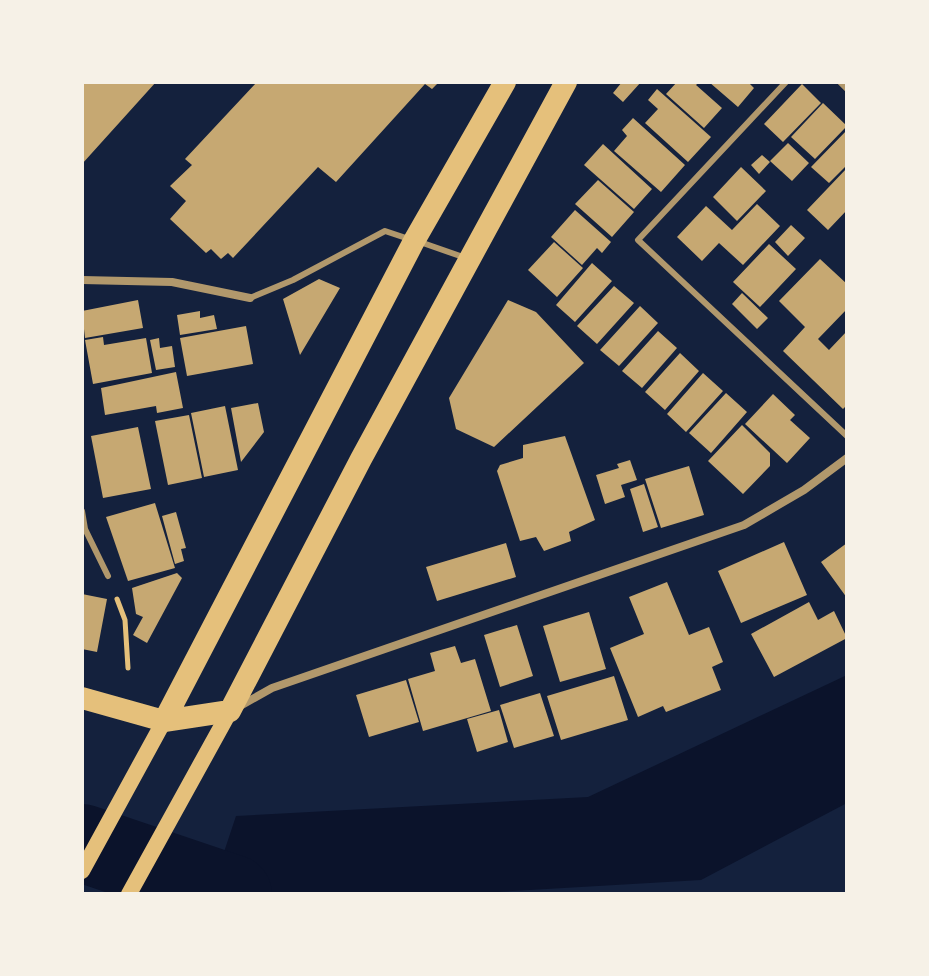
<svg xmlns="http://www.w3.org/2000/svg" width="929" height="976" font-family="'Libre Baskerville',serif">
	<rect width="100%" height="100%" fill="#14213d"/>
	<path fill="#0b132b" d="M847,675V803L701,880L463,894H210L236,816L588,797Z"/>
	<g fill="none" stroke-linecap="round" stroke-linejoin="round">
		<path stroke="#0b132b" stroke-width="78" d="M82,843L233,894"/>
	</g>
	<path fill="#c6a872" d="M82,82H156L82,164Z
		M257,82H439L432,89L425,84L336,182L318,167L233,258L228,253L221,259L211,249L206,253L170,219L186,201L170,186L192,165L185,159Z
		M622,82H641L623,102L613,93Z
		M677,82H699L696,85L722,108L704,128L666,94Z
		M709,82H748L754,88L738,107Z
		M802,84L821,103L783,142L764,124Z
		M657,89L711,137L688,162L645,123L658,109L648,100Z
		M823,103L847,126L815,159L791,137Z
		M633,118L685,165L661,192L614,151L627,136L622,130Z
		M847,130V165L829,183L811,167Z
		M788,143L809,163L792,181L770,161Z
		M603,144L652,189L634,209L584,165Z
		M762,155L770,162L759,174L751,165Z
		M741,167L766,191L737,221L713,197Z
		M847,168V210L828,230L807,210Z
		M598,180L634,212L612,237L575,204Z
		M757,204L780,226L743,265L719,243L702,261L677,237L706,206L732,230Z
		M575,210L611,242L602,253L597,248L582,265L551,237Z
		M791,225L805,238L788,256L775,242Z
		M554,242L583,268L557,297L528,270Z
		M769,244L796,269L760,307L733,282Z
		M820,259L847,284V309L818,339L829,350L847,331V405L843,409L783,351L805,327L779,301Z
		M592,263L612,281L575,322L556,305Z
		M319,279L340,288L300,355L283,299Z
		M614,286L634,303L597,344L577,326Z
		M742,293L768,318L757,329L732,304Z
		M138,300L143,328L85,338L82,311Z
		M508,300L536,312L584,363L494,447L456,429L449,398Z
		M640,306L658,323L619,366L600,350Z
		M200,311V318L214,315L217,329L180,335L177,315Z
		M246,326L253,364L187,376L180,338Z
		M658,331L677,348L642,388L622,371Z
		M103,337L104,345L146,338L152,373L93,384L85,340Z
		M159,338L160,348L172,346L175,367L156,370L150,340Z
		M680,353L699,371L665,410L645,392Z
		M176,372L183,408L157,413L156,406L105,415L101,388Z
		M703,373L723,391L686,432L667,414Z
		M726,393L747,412L711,453L689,433Z
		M773,394L795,415L790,420L810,438L787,463L745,424Z
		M258,403L264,432L241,462L231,408Z
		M225,406L238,470L204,477L191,413Z
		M189,415L202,478L168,485L155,421Z
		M742,425L770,453V466L743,494L708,461Z
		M138,427L151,489L103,498L91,436Z
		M565,436L595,520L569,532L571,541L544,551L536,537L520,541L497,471L500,465L523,458V445Z
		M630,460L637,480L621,485L625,497L605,504L596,475L619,468L617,464Z
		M689,466L704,515L661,528L645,479Z
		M644,484L658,527L643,532L630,489Z
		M155,503L175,568L128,581L106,517Z
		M176,512L186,548L181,549L184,561L175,564L162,516Z
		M784,542L807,595L741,623L718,571Z
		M506,543L516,577L437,601L426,567Z
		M847,543V598L821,562Z
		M177,573L182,578L147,643L133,635L143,617L136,614L132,588Z
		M667,582L689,635L709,627L723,662L712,667L721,690L666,712L663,706L638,717L610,648L644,634L629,597Z
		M82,594L107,599L97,652L82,649Z
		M809,602L818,620L834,611L847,638L774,677L751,634Z
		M589,612L606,669L560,682L543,626Z
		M517,625L533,676L500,687L484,635Z
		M455,646L461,663L475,659L491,711L423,731L408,679L435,671L430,653Z
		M614,676L628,720L561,740L547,696Z
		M406,680L419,722L369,737L356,695Z
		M540,693L554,736L514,748L500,705Z
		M499,710L508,742L477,752L467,719Z"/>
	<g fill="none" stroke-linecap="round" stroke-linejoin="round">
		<path stroke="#e5c07b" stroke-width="5" d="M117,599L125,620L128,668"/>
		<path stroke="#b1986c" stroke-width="6" d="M786,82L638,240L847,436
			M840,82L847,89
			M420,242L466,258
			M250,298L293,280L385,231L409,239
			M82,511L85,529L108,576"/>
		<path stroke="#b1986c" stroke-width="8" d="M82,280L172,282L250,298
			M240,706L272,688L744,525L804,490L847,458"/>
		<path stroke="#e5c07b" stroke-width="16" d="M82,871L164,721
			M129,894L230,711"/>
		<path stroke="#e5c07b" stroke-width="22" d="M82,698L164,721L230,711L361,459L566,82
			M164,721L414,241L505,82"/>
	</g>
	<rect width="929" height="976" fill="none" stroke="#f6f1e7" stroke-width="168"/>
</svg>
